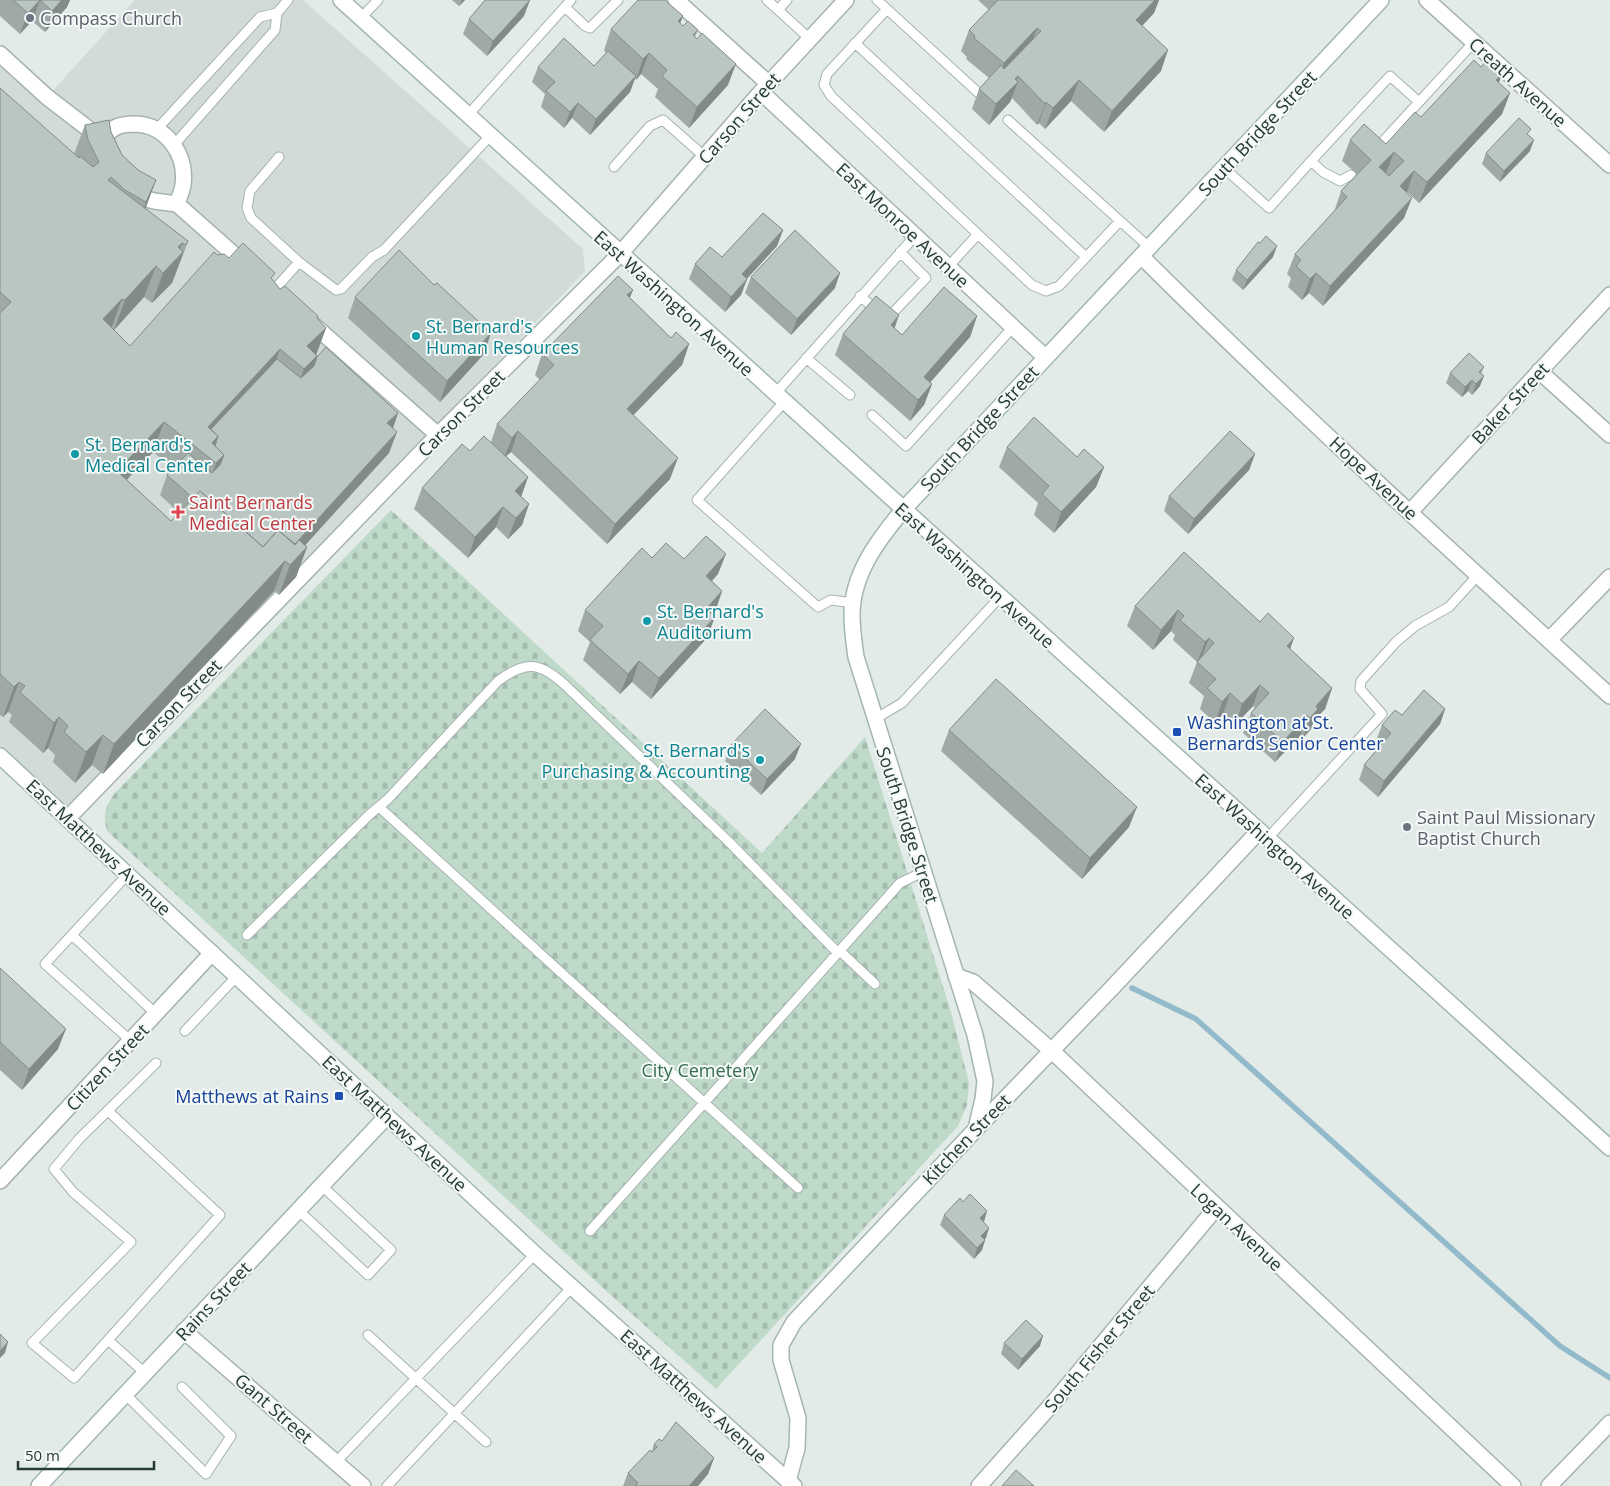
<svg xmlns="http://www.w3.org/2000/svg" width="1610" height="1486" font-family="'Open Sans',sans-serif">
	<defs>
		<pattern id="cemetery-stones" width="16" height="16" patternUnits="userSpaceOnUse" patternTransform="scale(1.25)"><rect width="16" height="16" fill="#bfdac9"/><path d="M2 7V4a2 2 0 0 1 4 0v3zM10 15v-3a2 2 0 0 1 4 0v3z" fill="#a4bcad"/></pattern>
	</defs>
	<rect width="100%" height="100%" fill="#e3ebe9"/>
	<path fill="#d2dbd8" d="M135,0H303L583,249L585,271L68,814L0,754V54L47,97Z"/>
	<path fill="url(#cemetery-stones)" d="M391,510L762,853L865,737L951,1012L969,1083L967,1105L958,1126L716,1389L614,1298L107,831C103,815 105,807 114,794Z"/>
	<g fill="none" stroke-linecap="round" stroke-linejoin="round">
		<path stroke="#92baca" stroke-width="5.5" d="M1132,988L1196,1019L1560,1346L1610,1378"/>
		<g stroke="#a6b3b0" stroke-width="11">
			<path id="lane" d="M767,0L810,39
				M877,0L983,97
				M565,7L585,26L590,28L618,0
				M887,9L827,74L824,85L831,96L1032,285L1046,291L1059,286L1120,221
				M778,10L787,0
				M277,13L288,0
				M361,18L378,0
				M855,43L1086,257
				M468,115L571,0
				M1008,120L1149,247
				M157,129L260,17L277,13L275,30L174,145
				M1376,149L1474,42
				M279,157L250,191L247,208L251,218L299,262L336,290L341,289L372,257L384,250L490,136
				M1311,161L1390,76L1419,102
				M614,167L650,126L663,120L705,157
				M1224,168L1269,208L1311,161L1323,172L1340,181L1351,175
				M948,267L978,234
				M274,290L299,262
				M860,296L887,319L926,278L900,252
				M806,358L850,395
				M775,394L915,236
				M784,402L697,500L818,607L831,600L853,603
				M872,415L906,446L1013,327
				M875,719L902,703L1000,597
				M379,807L798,1188
				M1267,839L1382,714L1360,689L1361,681L1396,642L1415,626L1449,607L1478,575
				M128,874L45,964L131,1041
				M72,935L156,1014
				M247,935L369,815L388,799L498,681C526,660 540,662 565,685L728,841L838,953
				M840,951L875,984
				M185,1031L237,976
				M108,1111L220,1215L108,1340
				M298,1210L368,1275L391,1250L322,1186
				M590,1231L900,883L923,872
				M368,1335L486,1442
				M145,1373L108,1340L74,1378L32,1343L131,1242L73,1192L54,1169L79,1139L156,1063
				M125,1394L206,1474L231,1436L182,1387
				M336,1462L535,1254
				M387,1486L572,1287"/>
		</g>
		<g stroke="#a6b3b0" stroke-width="18">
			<path id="street" d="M676,0L769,84
				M1427,0L1610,165
				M0,54L47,97L99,137
				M761,92L1045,357
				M103,139C112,127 119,124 135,124C167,125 187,155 183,185C182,191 179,198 177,204
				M130,191L139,197L154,201L177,204L248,267
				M1141,256C1293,407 1452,552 1610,696
				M308,320L438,435
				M1539,371L1610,435
				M1410,512L1610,295
				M1549,640L1610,577
				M68,818L438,435L620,254L761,92L846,0
				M956,976L973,982L1052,1051L1513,1486
				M976,1129L1111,989L1259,831
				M0,1181L212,953
				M184,1331L363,1486
				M979,1486L1053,1403L1216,1208
				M1549,1486L1610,1423"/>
		</g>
		<g stroke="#a3b6b1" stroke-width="18">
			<path id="secondary" d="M341,0L1610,1148
				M0,756L535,1254L794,1486
				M788,1481L797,1448L798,1418L781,1360V1345L794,1322L976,1129L983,1099L985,1081L975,1035L856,657C854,643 852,629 852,615C852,574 878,540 903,510L1381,0
				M39,1486L387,1116"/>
		</g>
		<use href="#lane" stroke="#fff" stroke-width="9"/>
		<use href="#street" stroke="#fff" stroke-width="15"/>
		<use href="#secondary" stroke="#fff" stroke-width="15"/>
	</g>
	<path fill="#9faaa7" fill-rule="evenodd" d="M0,0H70L67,7L45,32L32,21L20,34L0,16Z
		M452,0H465L459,6Z
		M978,0H1159L1154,13L1142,26L1161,71L1104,132L1071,101L1045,129L1039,123L1037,125L1012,98L1010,102L989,125L972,109L979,89L989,78L966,59L967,57L961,51L969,30L989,10Z
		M524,16L487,56L463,34L469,19Z
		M683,16L680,23L683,26L698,30L695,37L728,85L689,128L655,97L658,89L641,74L636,80L635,78L630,92L590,135L572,118L564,128L541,107L545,94L532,82L538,67L594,66L606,53L604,50L611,29Z
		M1499,83L1510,93L1502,114L1419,203L1407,192H1406L1404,218L1323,306L1309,293L1302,300L1288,287L1291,278L1287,274L1295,254L1334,212L1341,191L1357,174L1342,161L1350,140L1386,144Z
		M0,88L74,154L85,125L111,132L122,155L138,170L156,180L145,209L188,241L172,283L152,303L144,297L114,330L130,346L217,255L229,258L273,281L280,289L317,319L326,328L316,355L398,413L393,428L389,453L305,545L307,547L296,577L279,595L274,591L103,774L92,765L75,783L53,762L55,755L48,748L43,753L9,722L12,715L8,712L3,717L0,715ZM153,452L173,468L167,475L160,495L179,513L171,521L127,480Z
		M1529,135L1530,151L1500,182L1482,164L1486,153Z
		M783,230L777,246L747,279L741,295L725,312L689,279L695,264L722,257Z
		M1273,257L1243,290L1232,280L1236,270Z
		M751,277L835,288L791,335L745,293Z
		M355,297L484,354L440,402L348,318Z
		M630,298L671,338L689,344L682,365L633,415L670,479L607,544L511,452L506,456L528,477L521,497L529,504L522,525L508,539L496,527L468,558L414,509L422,488L470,451L491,442L497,424L540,380L535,375L542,354Z
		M977,316L970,337L930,383L932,384L924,405L910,421L835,355L843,334L894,328L902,335Z
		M1484,367L1481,374L1480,386L1472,395L1468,391L1462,397L1446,383L1450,373Z
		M1007,447L1077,457L1104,467L1096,487L1054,533L1034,515L1038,503L999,467Z
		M1255,454L1249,470L1188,534L1164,511L1169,496Z
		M1184,552L1332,688L1325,709L1314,720L1311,729L1303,738L1300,736L1275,762L1243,733L1251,713L1255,708L1253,706L1235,725L1223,714L1215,723L1200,709L1204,696L1189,683L1197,662L1173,640L1175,635L1171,631L1153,650L1127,626L1135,606Z
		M652,558L684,559L718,574L712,581L722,591L715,612L712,615L707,638L651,699L632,682L620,694L583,660L590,642L578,631L585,610Z
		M1445,709L1440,724L1378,797L1359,780L1364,765L1381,745L1376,741L1382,725L1402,715Z
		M949,730L1129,827L1082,879L941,751Z
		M731,745L795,759L761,795L725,761Z
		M0,968L58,1049L22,1090L0,1070Z
		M944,1215L983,1222L986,1238L985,1239V1240L982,1250L974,1259L940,1225Z
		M1004,1343L1040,1346L1018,1370L1001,1354Z
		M662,1441L714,1458L708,1474L698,1486H623L628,1473L652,1451L654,1444Z"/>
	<path fill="#828b88" d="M40,0L32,21L20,34L28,13Z
		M62,0H70L67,7L45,32L52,11Z
		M462,0H465L459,6Z
		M530,0L524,16L487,56L493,41Z
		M1155,0H1159L1154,13L1128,41L1136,20Z
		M683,16L675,36L678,21Z
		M1037,28L1030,48L996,84L1004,63Z
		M1168,50L1161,71L1104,132L1112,111Z
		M649,53L641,74L636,80L643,59Z
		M736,64L728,85L689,128L697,107Z
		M1502,74L1495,94L1496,80Z
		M636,76L630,92L590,135L596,119Z
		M1018,76L1015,85L1018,82L1010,102L989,125L996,104Z
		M1079,80L1071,101L1045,129L1053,108Z
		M1510,93L1502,114L1419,203L1427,182Z
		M1046,102L1039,123L1037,125L1045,104Z
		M578,103L572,118L564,128L570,112Z
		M1534,140L1530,151L1500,182L1504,171Z
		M1394,152L1386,173L1372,188L1379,167Z
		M1414,171L1407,192L1393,207L1400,186Z
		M156,180L145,210L135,232L146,202Z
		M1412,198L1404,218L1323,306L1330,286Z
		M783,230L777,246L736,290L742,274Z
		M188,241L172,283L152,303L163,273L178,247L182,243L176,260L183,253Z
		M1277,246L1273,257L1243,290L1247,280Z
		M156,266L144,297L114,330L125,300Z
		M840,273L835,288L791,335L797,319Z
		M1316,273L1309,293L1302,300L1310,279Z
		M747,279L741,295L725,312L731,297Z
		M633,290L625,310L627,295Z
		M122,299L111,329L103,319Z
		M899,315L892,336L891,325Z
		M977,316L970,337L916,398L924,377Z
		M326,328L315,358L300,365L308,345Z
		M491,333L484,354L440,402L447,381Z
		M689,344L682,365L619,430L627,409Z
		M280,349L269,380L211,442L208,427Z
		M317,356L306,387L293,399L304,369Z
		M1484,376L1480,386L1472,395L1476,384Z
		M1472,380L1468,391L1462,397L1465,387Z
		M932,384L924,405L910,421L918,400Z
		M398,413L391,434L387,423Z
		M164,422L153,452L106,501L117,471Z
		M518,431L511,452L504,458L512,438Z
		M397,432L389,453L288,564L285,561L274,591L103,774L114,744Z
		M218,436L211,456L212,443Z
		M1255,454L1249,470L1188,534L1194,519Z
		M224,455L212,485L205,494L216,463Z
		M678,458L670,479L607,544L615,524Z
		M1104,467L1096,487L1054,533L1061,512Z
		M528,477L521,497L507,512L515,491Z
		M529,504L522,525L508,539L516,518Z
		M503,507L496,527L468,558L475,537Z
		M307,547L296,577L279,595L290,565Z
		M726,554L718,574L698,596L706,576Z
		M722,591L715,612L699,630L706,609Z
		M1178,610L1171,631L1153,650L1161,630Z
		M715,617L707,638L651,699L659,678Z
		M1209,638L1201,659L1197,663L1205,642Z
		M1294,638L1287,658V646Z
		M639,661L632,682L620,694L628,674Z
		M19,682L8,712L3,717L14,687Z
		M1260,685L1253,706L1235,725L1242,704Z
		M1332,688L1325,709L1314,720L1311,729L1303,738L1310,718L1316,706Z
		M1230,693L1223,714L1215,723L1222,702Z
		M1445,709L1440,724L1378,797L1384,781Z
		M1307,715L1300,736L1275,762L1283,742Z
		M59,717L48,748L43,753L54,723Z
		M103,735L92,765L75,783L86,752Z
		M801,744L795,759L761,795L767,779Z
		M1137,807L1129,827L1082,879L1090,858Z
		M66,1029L58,1049L22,1090L29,1069Z
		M987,1211L984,1222L980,1218Z
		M989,1228L986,1238L977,1246L981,1236Z
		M985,1240L982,1250L974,1259L977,1248Z
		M1043,1336L1040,1346L1018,1370L1022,1359Z
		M8,1342L5,1353L0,1358V1351Z
		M714,1458L708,1474L698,1486H689Z"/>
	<path fill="#b9c6c2" stroke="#828b88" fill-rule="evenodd" d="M13,0H62L52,11L40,0L28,13Z
		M485,0H530L493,41L469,19Z
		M638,0H665L683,16L678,21L683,26L688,21L698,30L693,35L697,39L702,33L736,64L697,107L662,76L667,70L649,53L643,59L611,29Z
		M998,0H1155L1136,20L1168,50L1112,111L1079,80L1053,108L1046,102L1045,104L1018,76L1015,79L1018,82L996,104L979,89L1001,65L1004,69L1041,31L1037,28L1004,63L974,38L975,36L969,30Z
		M564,38L594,66L608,51L636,76L596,119L578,103L570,112L546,91L555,82L538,67Z
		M1474,60L1481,67L1487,60L1502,74L1496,80L1510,93L1427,182L1414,171L1400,186L1412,198L1330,286L1316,273L1310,279L1296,266L1301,260L1295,254L1347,197L1341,191L1371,160L1350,140L1364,124L1386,144L1415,112L1421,117ZM1394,152L1404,161L1389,176L1379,167Z
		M0,88L79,158L80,156L93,167L99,162L88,140L85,125L109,120L111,132L122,155L138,170L156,180L146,202L125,190L111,177L108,180L188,241L186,245L182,243L178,247L183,252L163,273L156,266L125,300L122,299L103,319L130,346L214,252L217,255L224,254L229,258L243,243L275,273L271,278L280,289L285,286L318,316L317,318L326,328L307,346L317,356L304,369L280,349L208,427L218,436L212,443L224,455L216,463L164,422L117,471L171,521L200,491L263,547L278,530L295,545L299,540L307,547L290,565L285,561L114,744L103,735L86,752L64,732L68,726L59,717L54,723L20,692L25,686L19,682L14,687L0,674V313L11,302L0,292Z
		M1519,118L1531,129L1527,134L1534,140L1504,171L1486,153Z
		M763,213L783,230L742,274L747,279L731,297L695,264L710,247L722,257Z
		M795,230L840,273L797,319L751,277Z
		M1266,236L1277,246L1247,280L1236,270L1258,242L1260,243Z
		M399,250L434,285L437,283L491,333L447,381L355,297Z
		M618,276L633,290L627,295L671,338L676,332L689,344L627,409L678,458L615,524L518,431L512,438L497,424L554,365L542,354Z
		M944,287L977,316L924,377L932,384L918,400L843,334L876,296L899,315L891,325L902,335Z
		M326,347L398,413L387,423L397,432L295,544L278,530L263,547L200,491L193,498L167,475L188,453L212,473L220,465L224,455L215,446L218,436L211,429L277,359L301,378L314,366L317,357Z
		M1469,353L1484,367L1479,372L1484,376L1476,384L1472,380L1465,387L1450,373Z
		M1034,417L1077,457L1084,449L1104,467L1061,512L1042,494L1049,486L1007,447Z
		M1230,431L1255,454L1194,519L1169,496Z
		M484,436L528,477L515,491L529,504L516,518L503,507L475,537L422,488L462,444L470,451Z
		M706,536L726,554L706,576L722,591L706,609L715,617L659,678L639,661L628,674L590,640L603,626L585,610L642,548L652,558L666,543L684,559Z
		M1184,552L1260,622L1268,613L1294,638L1287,646L1332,688L1316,706L1318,709L1310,718L1307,715L1283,742L1251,713L1269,693L1260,685L1242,704L1230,693L1222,702L1207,688L1216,679L1197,662L1214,643L1209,638L1205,642L1180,620L1184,616L1178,610L1161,630L1135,606Z
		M996,679L1137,807L1090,858L949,730Z
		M1424,690L1445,709L1384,781L1364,765L1391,733L1382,725L1395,710L1402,715Z
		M765,709L801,744L767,779L731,745Z
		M0,968L66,1029L29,1069L0,1042Z
		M970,1194L987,1211L980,1218L989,1228L981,1236L985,1240L977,1248L944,1215L960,1198L963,1202Z
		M1026,1320L1043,1336L1022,1359L1004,1343Z
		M0,1334L8,1342L0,1351Z
		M676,1422L714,1458L689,1486H635L638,1483L628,1473L650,1450L652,1452L657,1447L654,1444L659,1439L662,1441Z
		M1016,1470L1034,1486H1002Z"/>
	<g fill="#6b7280" stroke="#f4f8f6" stroke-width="2">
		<circle cx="30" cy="18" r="5"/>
		<circle cx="1407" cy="827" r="5"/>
	</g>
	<g fill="#0f9aa8" stroke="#f4f8f6" stroke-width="2">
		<circle cx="416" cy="336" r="5"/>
		<circle cx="75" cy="454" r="5"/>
		<circle cx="647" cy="621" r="5"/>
		<circle cx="760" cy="760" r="5"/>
	</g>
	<path fill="#e0444e" stroke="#f4f8f6" stroke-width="2" d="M175.5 504.5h5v5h5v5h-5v5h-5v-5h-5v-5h5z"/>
	<g fill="#1a4fb4" stroke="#f4f8f6" stroke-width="2">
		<rect x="1172" y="727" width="10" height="10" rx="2.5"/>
		<rect x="334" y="1091" width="10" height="10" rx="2.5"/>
	</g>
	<g text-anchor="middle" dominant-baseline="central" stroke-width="4" stroke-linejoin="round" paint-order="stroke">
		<g font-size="18" fill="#5b616d" stroke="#f4f8f6" text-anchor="start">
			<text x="40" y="18">Compass Church</text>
			<text x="1417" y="817">Saint Paul Missionary<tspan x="1417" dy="21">Baptist Church</tspan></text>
		</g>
		<g font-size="18" fill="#253b37" stroke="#f4f8f6">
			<text transform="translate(1518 82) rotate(42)">Creath Avenue</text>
			<text transform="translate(739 118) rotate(-49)">Carson Street</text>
			<text transform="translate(1257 133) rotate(-47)">South Bridge Street</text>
			<text transform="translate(903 225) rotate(43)">East Monroe Avenue</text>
			<text transform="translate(674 303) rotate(42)">East Washington Avenue</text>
			<text transform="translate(1510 403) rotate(-47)">Baker Street</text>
			<text transform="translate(461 413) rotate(-45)">Carson Street</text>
			<text transform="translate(979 428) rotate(-47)">South Bridge Street</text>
			<text transform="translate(1374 478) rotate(43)">Hope Avenue</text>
			<text transform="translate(975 575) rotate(42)">East Washington Avenue</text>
			<text transform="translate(178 703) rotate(-46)">Carson Street</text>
			<text transform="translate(908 825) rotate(72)">South Bridge Street</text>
			<text transform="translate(1275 846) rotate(42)">East Washington Avenue</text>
			<text transform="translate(99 847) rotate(43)">East Matthews Avenue</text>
			<text transform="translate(107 1067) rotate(-47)">Citizen Street</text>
			<text transform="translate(395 1123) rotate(43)">East Matthews Avenue</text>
			<text transform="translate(966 1139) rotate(-46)">Kitchen Street</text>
			<text transform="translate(1237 1227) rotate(43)">Logan Avenue</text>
			<text transform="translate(213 1301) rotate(-47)">Rains Street</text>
			<text transform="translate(1099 1348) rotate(-50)">South Fisher Street</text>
			<text transform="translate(694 1396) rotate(42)">East Matthews Avenue</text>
			<text transform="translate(274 1408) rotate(41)">Gant Street</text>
		</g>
		<g font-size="18" fill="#0d838f" stroke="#f4f8f6" text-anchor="start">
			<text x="426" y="326">St. Bernard's<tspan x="426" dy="21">Human Resources</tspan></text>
			<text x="85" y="444">St. Bernard's<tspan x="85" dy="21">Medical Center</tspan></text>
			<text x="657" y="611">St. Bernard's<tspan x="657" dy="21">Auditorium</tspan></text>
			<text x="750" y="750" text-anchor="end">St. Bernard's<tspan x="750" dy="21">Purchasing &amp; Accounting</tspan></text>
		</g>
		<g font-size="18" fill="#be3a42" stroke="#f4f8f6" text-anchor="start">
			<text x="189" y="502">Saint Bernards<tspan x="189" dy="21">Medical Center</tspan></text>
		</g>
		<g font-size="18" fill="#164399" stroke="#f4f8f6" text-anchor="start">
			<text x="1187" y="722">Washington at St.<tspan x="1187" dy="21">Bernards Senior Center</tspan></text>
			<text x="329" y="1096" text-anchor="end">Matthews at Rains</text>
		</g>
		<g font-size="18" fill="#346d51" stroke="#f4f8f6">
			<text x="700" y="1070">City Cemetery</text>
		</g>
	</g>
	<path d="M18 1461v8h136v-8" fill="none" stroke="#253b37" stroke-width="2.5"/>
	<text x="25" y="1461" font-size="15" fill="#253b37" stroke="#f4f8f6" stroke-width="4" paint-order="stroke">50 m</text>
</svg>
